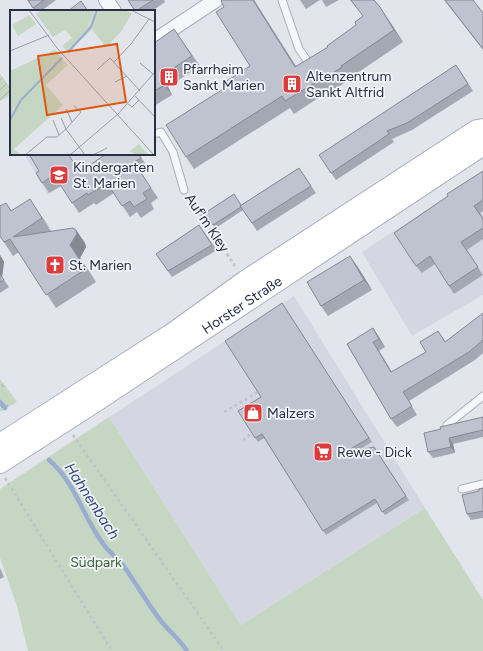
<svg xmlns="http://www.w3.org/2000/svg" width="483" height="651" font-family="Figtree,sans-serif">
	<defs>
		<pattern id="grass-tufts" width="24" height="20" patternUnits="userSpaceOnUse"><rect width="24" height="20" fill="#c5d7c3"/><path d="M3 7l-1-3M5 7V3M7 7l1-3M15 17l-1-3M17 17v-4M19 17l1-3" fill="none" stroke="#a9b9a9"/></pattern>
		<pattern id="garden-furrows" width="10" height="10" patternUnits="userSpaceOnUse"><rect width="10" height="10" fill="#c5d7c3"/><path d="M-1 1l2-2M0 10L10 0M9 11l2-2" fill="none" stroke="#a9b9a9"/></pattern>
	</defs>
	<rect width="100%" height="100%" fill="#e2e5ec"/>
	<path fill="#d4d7e1" d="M24,154H112L48,195Z
		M470,181L483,203V295L412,336L362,252Z
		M294,296L425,508L241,625L109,417Z"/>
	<path fill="url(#grass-tufts)" d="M0,379L17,402L0,412Z"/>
	<path fill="#c5d7c3" d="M109,417L241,625L425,508L483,600V651H28L17,606L0,558V489Z"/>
	<path fill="url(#garden-furrows)" d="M0,74L11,89V95L0,101Z"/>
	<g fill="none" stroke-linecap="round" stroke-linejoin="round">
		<path stroke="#9aaccf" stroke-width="4.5" d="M0,402L5,408
			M49,460C76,483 83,518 104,545C109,552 117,558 123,565C136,583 147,603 161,621C169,631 180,640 187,651"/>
		<g stroke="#aaaeba" stroke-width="9">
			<path id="service" d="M282,0L299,49L309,63
				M154,134L161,132L173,152L184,190
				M447,425L483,396
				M462,489L483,484"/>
		</g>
		<g stroke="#aaaeba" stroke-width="16">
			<path id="minor" d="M106,0L114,11
				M154,41L216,0"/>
		</g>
		<g stroke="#aaaeba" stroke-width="22">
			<g id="secondary">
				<path d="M0,444L173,333L245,281L477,130L483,129"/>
				<path id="s1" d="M0,463L98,400L483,145"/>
			</g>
		</g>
		<path stroke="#c0c3cb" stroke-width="2.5" stroke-dasharray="3 3" stroke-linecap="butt" d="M190,199L235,266
			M224,412L258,392
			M73,435L224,651
			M243,440L252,433
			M5,478L112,651"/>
		<use href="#service" stroke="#f6f7fa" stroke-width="7"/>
		<use href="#minor" stroke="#f6f7fa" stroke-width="14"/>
		<use href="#secondary" stroke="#fff" stroke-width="20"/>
	</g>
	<path fill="#a4a8b3" d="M27,0H56L41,11H35Z
		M128,0H164L165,2L152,11H135Z
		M222,0H254L296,66L328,47L356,25L363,16L350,0H374L388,19L403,42L350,78V79L337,88L329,91L294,114L290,108L194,169L186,157L228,86L250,66L224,7Z
		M300,0H320L306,9Z
		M322,0H339L326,7Z
		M444,0H473L483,13V50Z
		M174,29L200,66L168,87L172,95L154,106V43Z
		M461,72L473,91L412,130L392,139L394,142L336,180L331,173Z
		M139,154L148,168L141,173L158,198L151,203L154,209L141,218L137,212L130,217L114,193L96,205L94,203L79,213L61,186L49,193L36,173L80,171Z
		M299,168L316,193L257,231L243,210L216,228L213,225L241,205Z
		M483,171V211L480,213L483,218V239L467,250L483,275L454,294L435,264L422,273L416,266L448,196Z
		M6,203L11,210L39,213L51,231L76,230L85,243L86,247L80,258L96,282L56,308L19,252L13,256L0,236Z
		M199,225L217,250L172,277L156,254Z
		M0,255L4,262L2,277L9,287L0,293Z
		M357,266L372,290L328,316L321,306Z
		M282,303L372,442L357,451L374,447L409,500L385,515L377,503L326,535L264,438L258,442L238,411L261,397Z
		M483,313V353L475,360L409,401L417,415L397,427L391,419L347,344L373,328L385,347L379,351L392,372L426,352L438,331L446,342Z
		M483,417V437L453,444L455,453L433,458L428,452L441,429Z
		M483,488V518L471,520L467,514L479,491Z
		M0,568L4,577L0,579Z"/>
	<path fill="#868892" d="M253,0H254L303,79L295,67Z
		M380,7L388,19L403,42L394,30Z
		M161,76L168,87L172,95L165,85Z
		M30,199L39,213L52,231L42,218Z
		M76,230L85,243L86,247L80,258L96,282L70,245Z
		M0,255L4,262L2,277L9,287L0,274Z
		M350,256L357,266L372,290L364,280Z
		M373,328L379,337L385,347L379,339Z
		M373,342L379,351L397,381L391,372Z
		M449,438L453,444L455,453L451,447Z"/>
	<path fill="#bfc3d0" stroke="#868892" d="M28,0H44L33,8Z
		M128,0H153L136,11H135Z
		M222,0H253L295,67L328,47L327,46L356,25L355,22L363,16L351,0H374L380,7L394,30L341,66L342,67L328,76L321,79L285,101L282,96L186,157L166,125L228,86L225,82L250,66L216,12L224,7L221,1Z
		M445,0H473L483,13V49Z
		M81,1L88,11H68Z
		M174,29L192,56L161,76L165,85L154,91V43Z
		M456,65L468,84L407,123L387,131L389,134L331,173L319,155Z
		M29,154H68L80,172L106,154H138L141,158L134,162L151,188L143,193L147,199L134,207L130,201L122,206L107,183L88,195L87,193L72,203L54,175L42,183L36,173L39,171Z
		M299,168L311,186L252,223L240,206Z
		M483,171V200L474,206L483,219V228L461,242L478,267L449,286L430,256L416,266L394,233L448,196L447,194Z
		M234,194L241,205L240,206L241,207L213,225L205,213Z
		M30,199L42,218L13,237L73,228L76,230L77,234L70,245L86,269L46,295L10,239L4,242L0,236V206L6,203L11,211Z
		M199,225L212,245L168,271L156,254Z
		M350,256L364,280L321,306L307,282Z
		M0,274L4,280L0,282Z
		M282,303L369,438L342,454L374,447L406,496L382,512L375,499L323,531L262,434L255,438L238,411L261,397L225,341Z
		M483,313V340L469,352L403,392L412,406L391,419L347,344L373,328L379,339L373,342L391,372L426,352L420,342L438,331L445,342Z
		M483,417V430L449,438L451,447L428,452L424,433L441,429L440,427Z
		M483,488V511L467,514L462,495L479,491V489Z"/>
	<defs>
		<g id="building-square" transform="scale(1)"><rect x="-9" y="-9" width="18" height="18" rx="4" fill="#dd3c3d" stroke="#f3f4f9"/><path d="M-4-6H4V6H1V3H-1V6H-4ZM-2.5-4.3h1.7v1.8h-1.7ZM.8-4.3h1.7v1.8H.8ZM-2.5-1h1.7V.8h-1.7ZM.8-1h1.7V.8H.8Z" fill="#fff"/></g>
		<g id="school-square" transform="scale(1)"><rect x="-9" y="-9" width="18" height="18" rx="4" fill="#dd3c3d" stroke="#f3f4f9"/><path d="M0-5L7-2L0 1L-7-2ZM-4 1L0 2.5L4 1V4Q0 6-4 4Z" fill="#fff"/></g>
		<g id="church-square" transform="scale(1)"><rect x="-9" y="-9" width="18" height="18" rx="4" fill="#dd3c3d" stroke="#f3f4f9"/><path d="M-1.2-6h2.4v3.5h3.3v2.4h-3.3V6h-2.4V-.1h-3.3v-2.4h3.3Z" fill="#fff"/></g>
		<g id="shop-square" transform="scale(1)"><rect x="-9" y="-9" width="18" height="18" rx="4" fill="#dd3c3d" stroke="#f3f4f9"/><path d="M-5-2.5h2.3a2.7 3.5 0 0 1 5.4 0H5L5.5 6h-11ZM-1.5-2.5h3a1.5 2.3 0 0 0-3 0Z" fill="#fff"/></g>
		<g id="supermarket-square" transform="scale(1)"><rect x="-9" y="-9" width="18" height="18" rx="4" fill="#dd3c3d" stroke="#f3f4f9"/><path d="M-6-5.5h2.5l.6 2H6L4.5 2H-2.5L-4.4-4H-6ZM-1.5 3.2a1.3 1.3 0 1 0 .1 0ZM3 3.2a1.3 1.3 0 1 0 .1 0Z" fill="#fff"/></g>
	</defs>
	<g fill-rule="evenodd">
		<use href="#building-square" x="169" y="77"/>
		<use href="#building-square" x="292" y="84"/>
		<use href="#school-square" x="59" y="175"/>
		<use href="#church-square" x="55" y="265"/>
		<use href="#shop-square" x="253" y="413"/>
		<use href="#supermarket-square" x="323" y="452"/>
	</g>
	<g text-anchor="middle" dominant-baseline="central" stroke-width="3.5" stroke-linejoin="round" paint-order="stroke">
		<g font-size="14" fill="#282f46" stroke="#f3f4f9" text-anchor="start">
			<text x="183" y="69">Pfarrheim<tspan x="183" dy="16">Sankt Marien</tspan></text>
			<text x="306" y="76">Altenzentrum<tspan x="306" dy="16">Sankt Altfrid</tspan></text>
			<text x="73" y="167">Kindergarten<tspan x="73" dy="16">St. Marien</tspan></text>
			<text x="69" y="265">St. Marien</text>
			<text x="267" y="413">Malzers</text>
			<text x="337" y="452">Rewe - Dick</text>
		</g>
		<g font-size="14" fill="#282f46" stroke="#f3f4f9">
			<text transform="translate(207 223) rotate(56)">Auf'm Kley</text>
			<text stroke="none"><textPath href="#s1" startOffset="289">Horster Straße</textPath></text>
		</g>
		<g font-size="14" fill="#366434" stroke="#f3f4f9">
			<text x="96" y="562">Südpark</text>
		</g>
		<g font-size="15" font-style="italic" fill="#2e467f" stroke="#f3f4f9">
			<text transform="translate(92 501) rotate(57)">Hahnenbach</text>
		</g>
	</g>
	<g transform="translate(10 10)">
		<rect width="145" height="145" fill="#e2e5ec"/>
		<path d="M85,0H90L82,19L58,43L56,40L79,15ZM19,5L26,14L8,26L2,15Z" fill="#c5d7c3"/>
		<path d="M32,0H85L76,19L56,40L52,36L62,28L55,20L43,27L26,4ZM45,40L58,55L36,75L53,95L4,139L11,145H0V61ZM129,134L138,145H139H126L120,141Z" fill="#c5d7c3"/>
		<path d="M90,0H114L122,3L111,22L96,37L82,19Z" fill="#c5d7c3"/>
		<path fill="none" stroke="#9aaccf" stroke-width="2" d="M58,42L81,17L87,0M0,110L11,90L52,48"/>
		<path fill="none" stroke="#989caa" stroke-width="1" d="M19,0L47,38L144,145M121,0L145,12M0,41L39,25M104,52L121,34L139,9M130,53L143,64M87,60L100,48L130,81M105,72L117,66M125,86L145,107M118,94L122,97L129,90M56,99L62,112M51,108L56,119L71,102L64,96M43,110L49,125M15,145L37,127H47L56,119L75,145M60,145L108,104L145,62M83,145L97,138"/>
		<path fill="#de570f" fill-opacity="0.15" stroke="#de570f" stroke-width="2" d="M107,34L116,92L37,105L28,46Z"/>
		<rect width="145" height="145" fill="none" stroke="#282f46" stroke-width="2"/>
	</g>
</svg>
